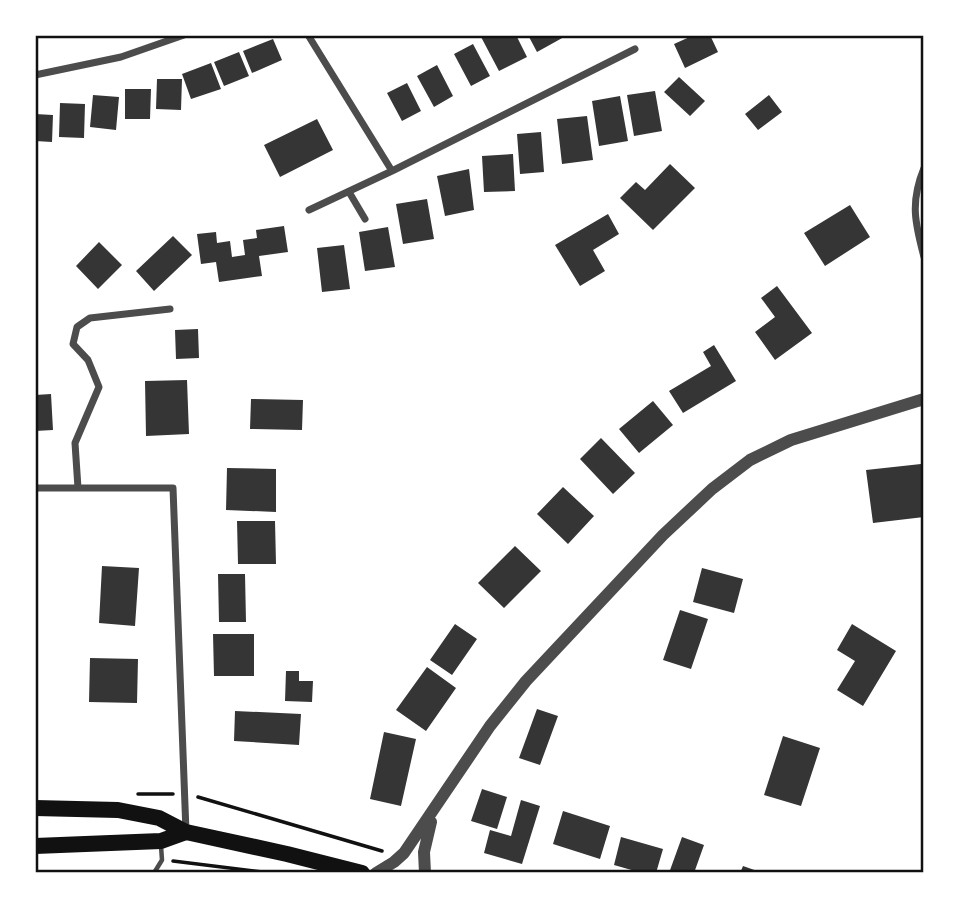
<svg xmlns="http://www.w3.org/2000/svg" width="959" height="908" font-family="Mulish,sans-serif">
	<rect width="100%" height="100%" fill="#fff"/>
	<path fill="#353535" d="M480,35H516L527,57L499,71Z
		M528,35H563L564,37L537,52Z
		M694,35H710L718,52L685,68L674,44Z
		M273,39L282,60L252,73L243,51Z
		M473,44L490,76L471,86L454,54Z
		M239,52L249,76L224,86L214,62Z
		M211,63L221,89L191,99L182,74Z
		M437,65L453,96L434,107L417,76Z
		M679,77L705,101L690,116L664,92Z
		M157,79H182L181,110L156,109Z
		M407,83L421,111L402,121L387,93Z
		M125,89H151L150,119H125Z
		M655,91L662,131L634,136L627,95Z
		M93,95L119,97L116,130L90,127Z
		M769,95L782,112L758,130L745,114Z
		M620,96L628,141L599,146L592,101Z
		M60,103L85,104L84,138L59,137Z
		M35,114L53,115L52,142L35,141Z
		M587,116L593,160L562,164L557,119Z
		M317,119L333,150L280,177L264,145Z
		M541,132L544,172L520,174L517,134Z
		M513,154L515,191L484,192L482,156Z
		M670,164L695,188L653,230L620,198L636,182L645,190Z
		M469,169L474,210L445,216L437,176Z
		M427,199L434,239L403,244L396,204Z
		M850,205L870,237L825,266L804,233Z
		M608,214L619,234L593,250L605,271L580,286L555,245Z
		M284,226L288,252L259,256L262,276L219,282L216,262L201,264L197,234L216,232L217,243L230,241L232,257L245,255L243,240L257,238L256,230Z
		M388,227L395,267L365,271L359,232Z
		M173,236L192,255L154,291L136,271Z
		M99,242L122,265L98,289L76,266Z
		M344,245L350,289L322,292L317,248Z
		M777,286L812,333L775,360L755,332L775,317L761,298Z
		M198,329L199,358L176,359L175,330Z
		M714,345L736,381L683,413L669,391L711,366L703,352Z
		M187,380L189,434L146,436L145,381Z
		M51,394L53,430L35,431V395Z
		M251,399L303,400L302,430L250,429Z
		M653,401L673,425L639,453L619,429Z
		M601,438L635,473L613,494L580,459Z
		M921,464L924,517L873,523L866,470Z
		M227,468L276,469V512L226,510Z
		M563,487L594,516L568,544L537,514Z
		M237,521H275L276,564H238Z
		M515,546L541,571L504,608L478,583Z
		M102,566L139,568L135,626L99,623Z
		M702,568L743,579L734,613L693,602Z
		M218,574H245L246,622H219Z
		M680,610L708,619L691,669L663,660Z
		M455,624L477,639L452,675L430,660Z
		M852,624L896,651L863,706L837,690L855,661L837,650Z
		M213,634H254V676H214Z
		M90,658L138,659L137,703L89,702Z
		M427,667L456,688L426,731L396,710Z
		M286,671H299V681H313L312,702L285,701Z
		M537,709L558,716L540,765L519,758Z
		M235,711L301,714L299,745L234,741Z
		M384,732L416,739L401,806L370,799Z
		M783,736L820,748L801,806L764,795Z
		M482,789L507,797L497,829L471,821Z
		M521,800L540,806L522,864L484,853L490,830L511,836Z
		M563,811L610,826L600,859L553,844Z
		M621,837L663,849L656,873H642L614,865Z
		M682,837L704,845L694,873H669Z
		M743,866L763,873H740Z"/>
	<g fill="none" stroke-linecap="round" stroke-linejoin="round">
		<path stroke="#111" stroke-width="3.5" d="M138,794H173
			M198,797L382,851
			M173,861L271,873"/>
		<path stroke="#4c4c4c" stroke-width="4.5" d="M154,873L162,860L161,846"/>
		<path stroke="#4c4c4c" stroke-width="7" d="M308,35L392,171L635,49
			M35,75L121,57L184,35
			M924,168C910,202 915,223 924,257
			M349,192L365,219
			M309,210L392,171
			M35,488H173L186,832
			M78,488L75,443L99,387L88,360L73,344L77,327L90,318L170,309"/>
		<path stroke="#4c4c4c" stroke-width="12" d="M376,873L394,862L404,853L490,726L526,681L663,535L712,489L750,460L791,440L924,399
			M425,873L424,852L431,822"/>
		<path stroke="#111" stroke-width="16" d="M35,808L118,810L159,818L186,832L287,854L362,873
			M35,846L161,841L186,832"/>
	</g>
	<rect width="959" height="908" fill="none" stroke="#ffffff" stroke-width="74"/>
	<rect x="37" y="37" width="885" height="834" fill="none" stroke="#111" stroke-width="2.5"/>
</svg>
